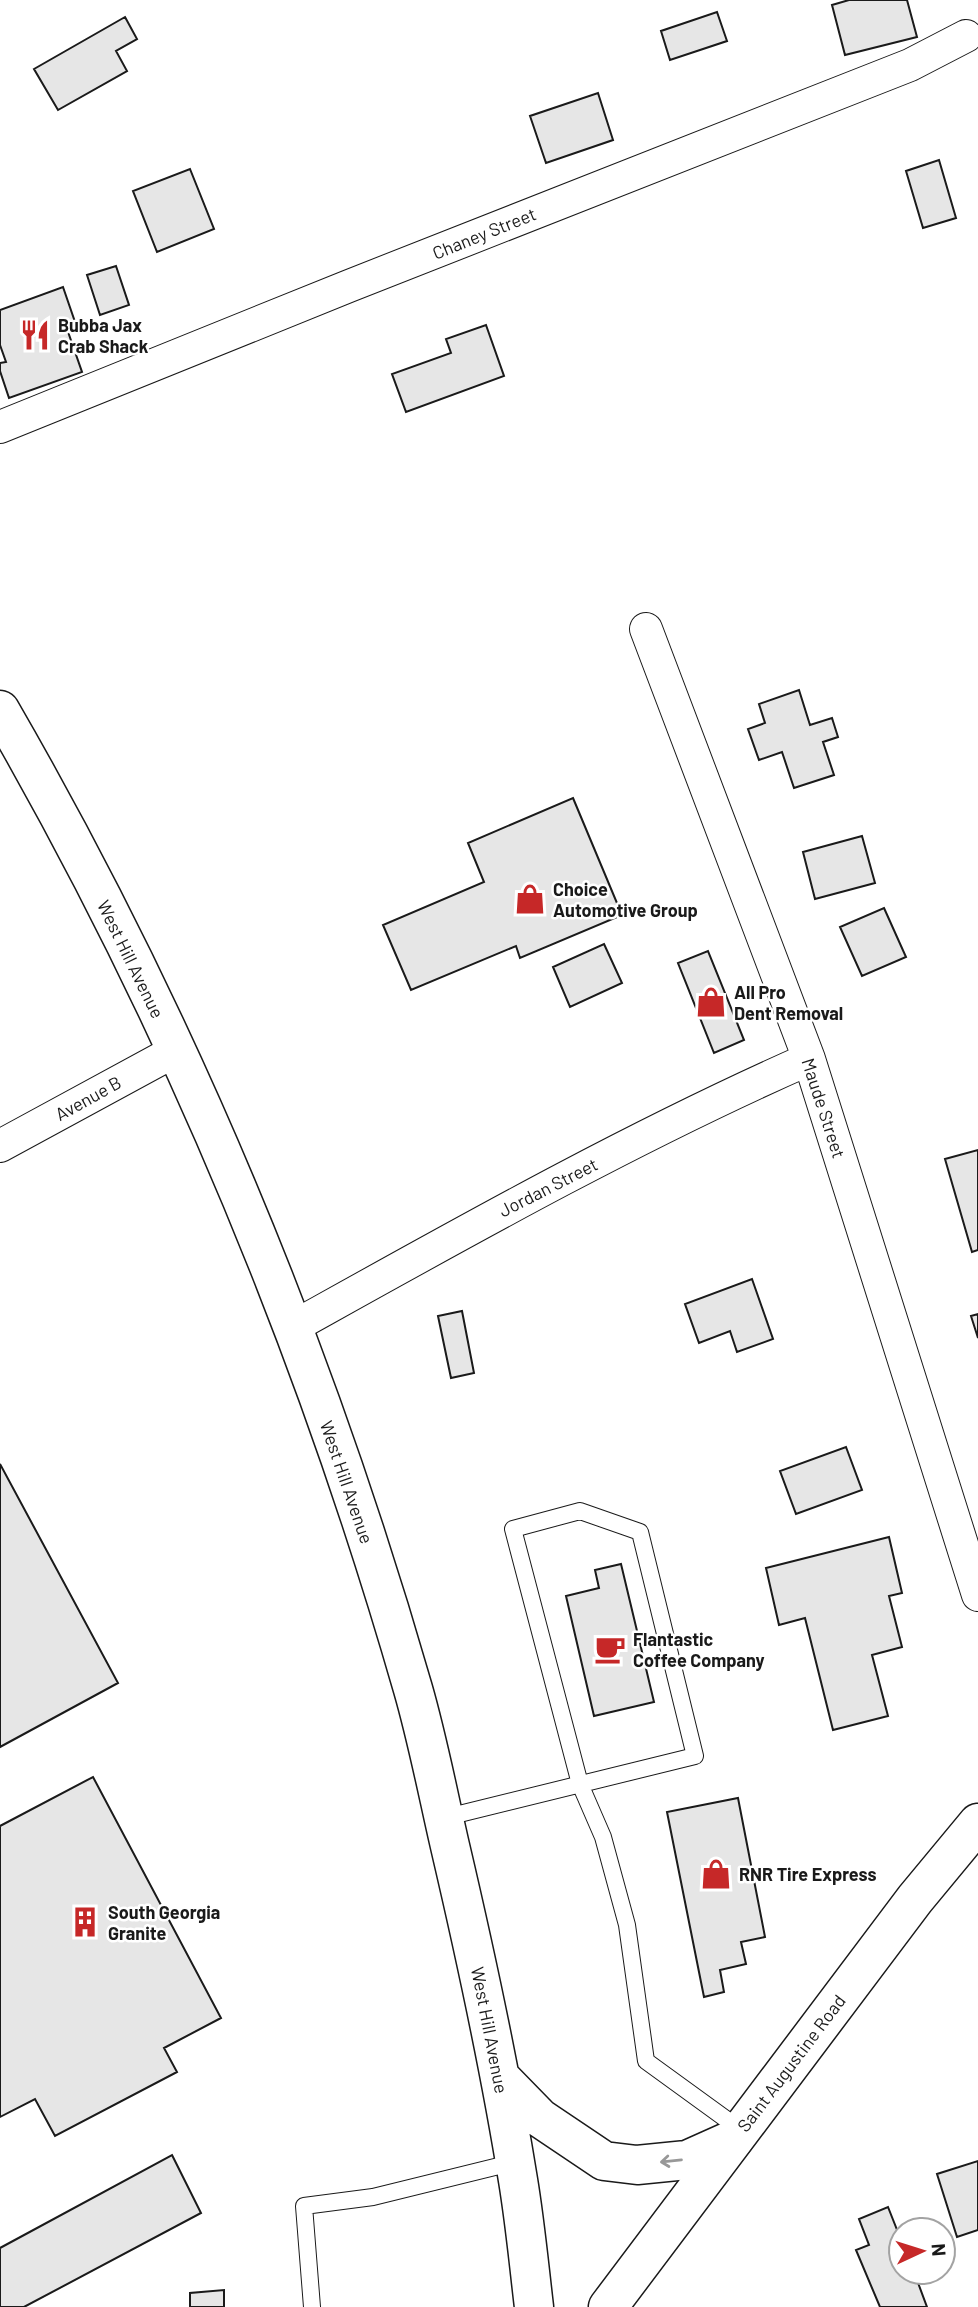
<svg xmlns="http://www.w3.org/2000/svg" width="978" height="2307" font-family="Barlow,sans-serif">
	<rect width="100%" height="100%" fill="#fff"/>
	<path fill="#e6e6e6" stroke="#1a1a1a" stroke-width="2" d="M849,0H907L917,37L845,55L832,5Z
		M717,12L727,41L670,60L661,31Z
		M125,17L137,39L116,51L127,71L58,110L34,69Z
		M598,93L613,140L546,163L530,116Z
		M939,160L956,218L923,228L906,171Z
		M190,169L214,229L157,252L133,191Z
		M116,266L129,305L100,315L87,275Z
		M63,287L75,322L66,326L82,372L9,398L0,371V363L6,362L0,345V310Z
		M486,325L504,376L406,412L392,374L451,353L446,339Z
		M799,690L810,725L832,718L838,737L823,742L834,775L794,788L782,752L759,760L748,729L765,723L759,704Z
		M573,798L622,915L520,958L516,946L411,990L383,925L484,882L468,843Z
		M862,836L875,883L815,899L803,852Z
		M884,908L906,957L862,976L840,927Z
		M604,944L622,983L570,1007L553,967Z
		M708,951L744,1040L714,1053L678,963Z
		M978,1150V1250L972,1252L945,1159Z
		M752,1279L773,1339L737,1352L730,1331L699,1343L685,1304Z
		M462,1311L474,1373L451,1378L438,1316Z
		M978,1314V1338L971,1316Z
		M846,1447L862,1490L796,1514L780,1471Z
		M0,1464L118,1683L0,1747Z
		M889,1537L902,1593L889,1596L902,1647L872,1655L888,1716L833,1730L805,1618L779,1625L766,1568Z
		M621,1564L654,1702L594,1716L566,1596L599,1588L595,1570Z
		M93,1777L221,2018L164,2048L177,2072L55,2136L35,2099L0,2117V1826Z
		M738,1798L765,1937L741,1942L746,1964L720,1970L724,1992L704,1997L667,1812Z
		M172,2155L201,2213L24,2307H0V2248Z
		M978,2161V2230L957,2237L937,2174Z
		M888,2207L901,2240V2272H914L927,2307H880L856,2250L869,2245L859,2219Z
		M224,2290V2307H190V2293Z"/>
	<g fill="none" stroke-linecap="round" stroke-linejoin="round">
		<g stroke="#1a1a1a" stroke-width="18">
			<path id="lane" d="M443,1818L695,1756L640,1532L580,1511L513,1529L580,1784L603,1837L627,1925L646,2061L741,2130
				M312,2307L304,2206L373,2197L515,2162"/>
		</g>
		<g stroke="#1a1a1a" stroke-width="34">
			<path id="street" d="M0,427L349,286L910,65L966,36
				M646,629L809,1059L978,1595
				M0,1146L175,1051
				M293,1327C462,1233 632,1137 809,1059"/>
		</g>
		<g stroke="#1a1a1a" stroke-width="41">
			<path id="primary" d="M608,2307L915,1899L978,1823"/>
		</g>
		<g stroke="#1a1a1a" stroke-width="41">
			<path id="highway" d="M0,710C178,1018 315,1348 413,1689C428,1741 438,1794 450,1846C476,1957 500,2068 518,2180C525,2222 529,2265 534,2307
				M500,2077L540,2118L604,2161L637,2165L687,2160L734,2139"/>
		</g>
		<use href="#lane" stroke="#fff" stroke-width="16"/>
		<use href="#street" stroke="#fff" stroke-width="32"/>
		<use href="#primary" stroke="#fff" stroke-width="38"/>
		<use href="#highway" stroke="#fff" stroke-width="38"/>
	</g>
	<defs><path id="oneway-shaft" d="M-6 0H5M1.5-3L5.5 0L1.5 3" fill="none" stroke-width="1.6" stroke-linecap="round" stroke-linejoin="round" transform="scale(1.75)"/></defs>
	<use stroke="#989898" href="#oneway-shaft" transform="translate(671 2161) rotate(174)"/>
	<defs>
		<g id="restaurant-bare" transform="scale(2.415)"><path d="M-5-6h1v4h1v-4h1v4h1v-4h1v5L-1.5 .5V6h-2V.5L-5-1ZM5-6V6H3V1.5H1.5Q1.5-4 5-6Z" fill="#c62828" stroke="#fff" stroke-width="2.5" paint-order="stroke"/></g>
		<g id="shop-bare" transform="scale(2.415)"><path d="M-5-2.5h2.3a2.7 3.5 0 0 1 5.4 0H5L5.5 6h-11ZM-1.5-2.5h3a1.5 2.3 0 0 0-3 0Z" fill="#c62828" stroke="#fff" stroke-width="2.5" paint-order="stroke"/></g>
		<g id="cafe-bare" transform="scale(2.415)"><path d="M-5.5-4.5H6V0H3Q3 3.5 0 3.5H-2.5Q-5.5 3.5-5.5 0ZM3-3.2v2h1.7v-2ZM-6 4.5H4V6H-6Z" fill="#c62828" stroke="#fff" stroke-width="2.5" paint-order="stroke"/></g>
		<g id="building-bare" transform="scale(2.415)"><path d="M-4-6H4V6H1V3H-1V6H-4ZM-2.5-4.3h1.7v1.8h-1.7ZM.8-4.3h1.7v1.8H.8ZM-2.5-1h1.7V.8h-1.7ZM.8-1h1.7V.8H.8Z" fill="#c62828" stroke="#fff" stroke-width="2.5" paint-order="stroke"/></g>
	</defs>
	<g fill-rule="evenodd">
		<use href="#restaurant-bare" x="35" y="335"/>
		<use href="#shop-bare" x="530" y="899"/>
		<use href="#shop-bare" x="711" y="1002"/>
		<use href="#cafe-bare" x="610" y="1649"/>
		<use href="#shop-bare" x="716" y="1874"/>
		<use href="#building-bare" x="85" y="1922"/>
	</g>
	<g text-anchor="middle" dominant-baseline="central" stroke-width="5" stroke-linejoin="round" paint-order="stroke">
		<g font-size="18" fill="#1a1a1a" stroke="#fff">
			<text transform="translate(484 233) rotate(-22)">Chaney Street</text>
			<text transform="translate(131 959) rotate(64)">West Hill Avenue</text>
			<text transform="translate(88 1098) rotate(-29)">Avenue B</text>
			<text transform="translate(824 1108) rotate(72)">Maude Street</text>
			<text transform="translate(548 1187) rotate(-27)">Jordan Street</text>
			<text transform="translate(347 1482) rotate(71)">West Hill Avenue</text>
			<text transform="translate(490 2030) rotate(79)">West Hill Avenue</text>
			<text transform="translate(791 2063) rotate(-53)">Saint Augustine Road</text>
		</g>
		<g font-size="18" font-weight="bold" fill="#1a1a1a" stroke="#fff" text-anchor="start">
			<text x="58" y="325">Bubba Jax<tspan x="58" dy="21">Crab Shack</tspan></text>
			<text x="553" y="889">Choice<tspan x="553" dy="21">Automotive Group</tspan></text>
			<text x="734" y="992">All Pro<tspan x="734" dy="21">Dent Removal</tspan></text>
			<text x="633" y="1639">Flantastic<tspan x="633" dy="21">Coffee Company</tspan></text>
			<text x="739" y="1874">RNR Tire Express</text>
			<text x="108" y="1912">South Georgia<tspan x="108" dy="21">Granite</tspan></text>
		</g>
	</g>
	<g transform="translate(922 2251) rotate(86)"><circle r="33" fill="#ffffff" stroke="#a3a3a3" stroke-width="2"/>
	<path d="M0-5L12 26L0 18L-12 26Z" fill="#c62828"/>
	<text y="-10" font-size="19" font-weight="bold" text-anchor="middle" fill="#1a1a1a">N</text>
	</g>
</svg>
